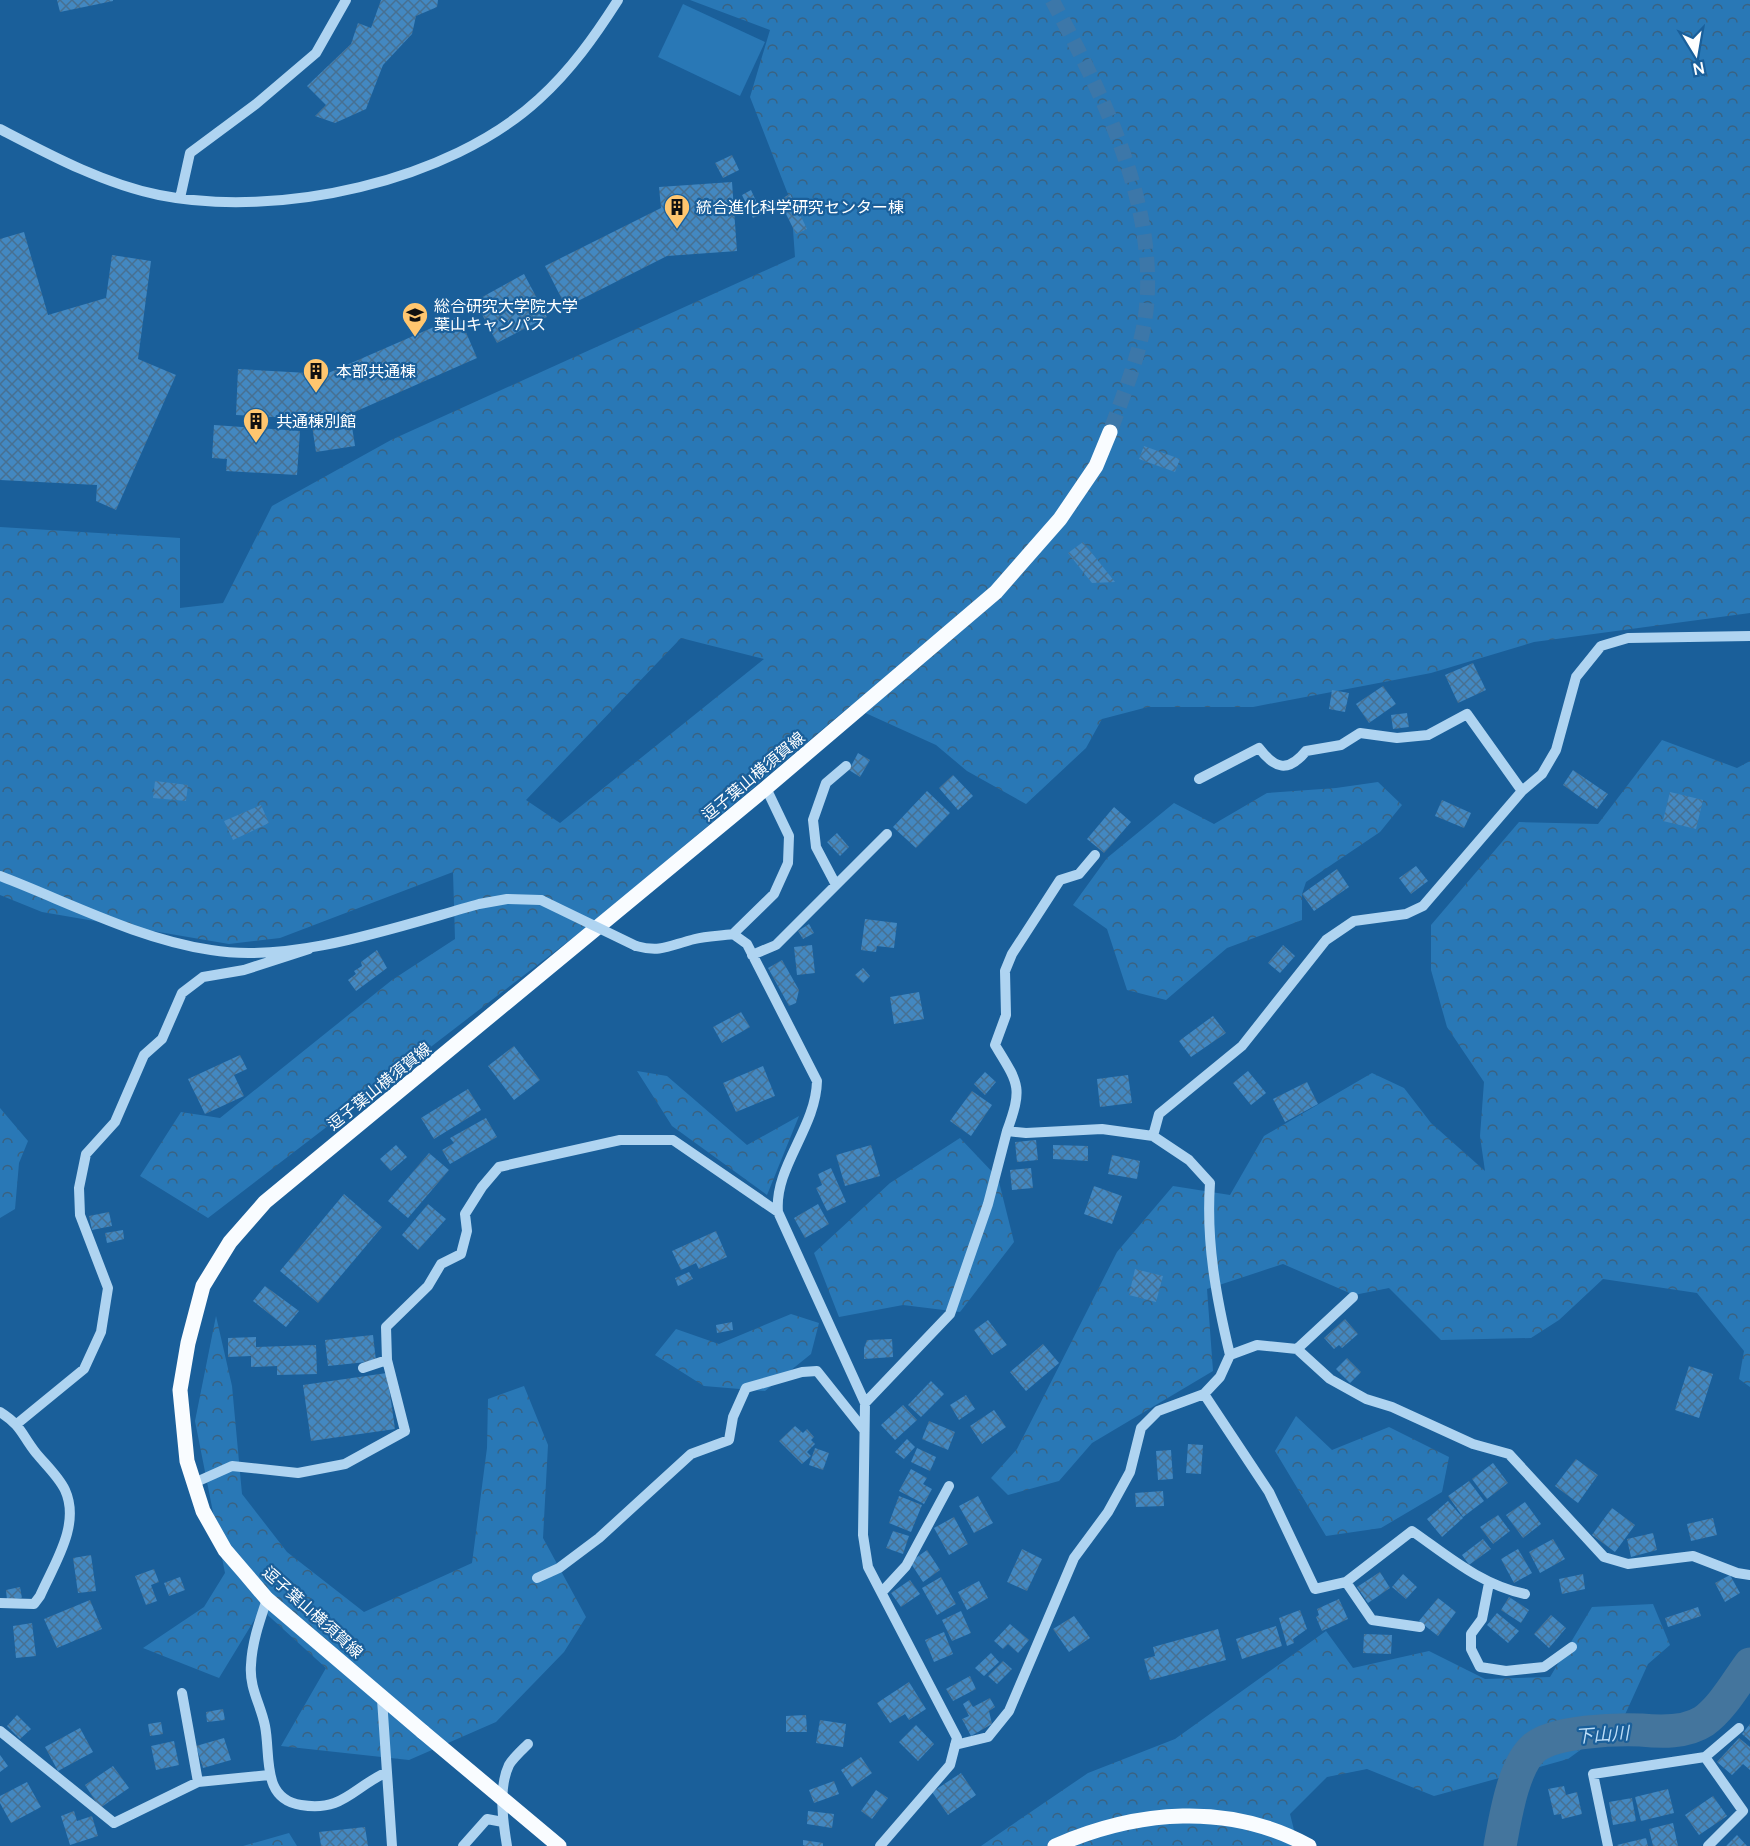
<svg xmlns="http://www.w3.org/2000/svg" width="1750" height="1846" font-family="Manrope,'Noto Sans JP',sans-serif">
	<defs>
		<pattern id="forest-crowns" width="20" height="18" patternUnits="userSpaceOnUse" patternTransform="scale(1.5)"><rect width="20" height="18" fill="#2978b6"/><path d="M2 6a3 3 0 1 1 6 0M12 15a3 3 0 1 1 6 0" fill="none" stroke="#3a6281"/></pattern>
		<pattern id="building-cross-hatch" width="8" height="8" patternUnits="userSpaceOnUse" patternTransform="scale(1.5)"><rect width="8" height="8" fill="#4388c1"/><path d="M0 0l8 8M0 8l8-8" fill="none" stroke="#477092"/></pattern>
	</defs>
	<rect width="100%" height="100%" fill="#1a5f9a"/>
	<path fill="url(#forest-crowns)" fill-rule="evenodd" d="M690,0H1750V613L1534,642L1431,673L1253,707H1148L1102,719L1086,748L1026,804L967,771L936,745L850,706L596,920L208,1218L140,1176L181,1112L220,1118L392,980L455,939L453,872L280,938L229,944L42,912L0,895V527L180,538V608L223,603L272,506L391,440L795,257L791,202L750,97L770,30ZM681,638L764,659L560,823L526,800Z
		M1662,740L1737,768L1750,761V1387L1739,1379L1744,1351L1697,1293L1603,1279L1559,1320L1531,1338L1441,1340L1389,1288L1354,1295L1283,1264L1207,1289L1213,1371L1092,1443L1059,1481L1008,1495L991,1478L1017,1449L1117,1252L1173,1186L1230,1195L1264,1136L1372,1073L1404,1088L1431,1123L1485,1171L1480,1136L1484,1082L1447,1027L1431,970V925L1519,822L1598,824Z
		M1378,782L1402,805L1380,832L1306,882L1302,894V920L1227,948L1166,1000L1127,990L1107,929L1073,905L1107,858L1174,803L1214,824L1267,793L1336,788Z
		M637,1071L667,1076L747,1145L799,1116L767,1195L672,1126Z
		M0,1108L28,1141L19,1163L15,1209L0,1218Z
		M960,1138L998,1178L1014,1242L960,1312L903,1305L839,1317L814,1253L890,1183Z
		M791,1314L819,1323L811,1354L765,1391L704,1386L655,1355L676,1329L719,1344Z
		M216,1316L232,1386L242,1494L287,1552L364,1612L472,1563L487,1448L488,1399L524,1386L548,1445L543,1538L586,1617L564,1652L496,1722L409,1760L281,1746L326,1668L261,1609L219,1678L143,1648L204,1607L225,1573L195,1421Z
		M1296,1416L1332,1450L1389,1427L1449,1457L1442,1492L1381,1528L1326,1536L1275,1451Z
		M1653,1604L1670,1645L1648,1664L1623,1719L1568,1759L1434,1796L1367,1769L1327,1777L1290,1814L1298,1846H981L1088,1773L1175,1739L1326,1631L1353,1668L1429,1651L1485,1679L1550,1677L1592,1607Z
		M289,1833L297,1846H243Z"/>
	<path fill="#2978b6" d="M683,4L765,42L740,96L658,57Z"/>
	<g fill="none" stroke-linecap="round" stroke-linejoin="round">
		<path stroke="#44759d" stroke-width="33" d="M1500,1846C1505,1819 1513,1766 1534,1748C1554,1731 1616,1729 1641,1730C1661,1732 1686,1733 1704,1721C1723,1707 1736,1683 1750,1664"/>
	</g>
	<path fill="url(#building-cross-hatch)" d="M57,0H113V1L60,12Z
		M381,0H438L437,7L416,16L412,34L383,65L366,109L335,123L315,116L326,105L307,86L351,44L358,23L371,28Z
		M732,155L739,170L723,178L715,163Z
		M732,182L737,251L667,256L566,307L545,266L661,208L659,187Z
		M751,190L762,214L753,218L742,195Z
		M790,194L807,229L796,234L779,200Z
		M24,232L48,315L106,298L112,255L151,261L138,359L176,375L116,510L96,501L97,485L0,480V239Z
		M524,274L547,317L497,343L475,301Z
		M459,316L477,358L350,414L355,446L316,452L311,419L236,415L238,369L326,374Z
		M214,425L300,431L297,475L226,471L227,459L212,458Z
		M1144,446L1180,459L1175,472L1139,459Z
		M1083,542L1115,582L1092,583L1068,553Z
		M1473,663L1486,690L1458,703L1445,675Z
		M1383,686L1396,704L1369,723L1356,704Z
		M1332,690L1349,693L1345,712L1329,709Z
		M1407,713L1409,727L1393,729L1391,715Z
		M858,753L870,760L860,777L849,770Z
		M1573,770L1608,794L1597,809L1563,785Z
		M953,775L973,796L958,810L939,788Z
		M155,781L188,785L186,801L153,798Z
		M927,791L950,813L916,848L893,827Z
		M1670,792L1703,800L1696,829L1663,821Z
		M1442,800L1471,813L1464,828L1435,816Z
		M261,805L269,823L233,840L224,821Z
		M1114,807L1131,822L1104,853L1087,839Z
		M837,833L849,847L840,856L827,842Z
		M1416,866L1428,881L1411,894L1399,878Z
		M1337,869L1349,887L1314,911L1302,894Z
		M865,919L897,923L894,948L877,946L876,952L861,950Z
		M809,924L814,933L803,939L798,931Z
		M812,945L815,973L797,975L794,947Z
		M1283,945L1295,956L1280,973L1268,963Z
		M377,950L387,968L356,991L348,980L356,974L354,971L362,966L361,962Z
		M782,960L799,990L796,1003L789,1006L768,968Z
		M863,968L870,976L863,983L855,975Z
		M919,992L924,1019L894,1024L890,997Z
		M741,1012L750,1027L722,1043L713,1027Z
		M1213,1016L1226,1033L1191,1057L1179,1041Z
		M514,1046L540,1080L514,1100L488,1066Z
		M240,1055L247,1069L234,1075L244,1096L205,1114L188,1079Z
		M763,1066L775,1096L736,1112L723,1083Z
		M1248,1071L1266,1093L1251,1105L1233,1083Z
		M985,1072L996,1082L985,1095L974,1084Z
		M1128,1075L1132,1103L1100,1107L1097,1079Z
		M1307,1082L1318,1104L1285,1122L1273,1099Z
		M468,1089L481,1110L434,1139L421,1118Z
		M972,1091L992,1105L971,1136L950,1121Z
		M486,1118L497,1137L450,1164L442,1150L454,1143L450,1138Z
		M1036,1140L1038,1160L1017,1162L1015,1142Z
		M396,1145L407,1157L391,1171L380,1159Z
		M871,1145L880,1176L845,1186L836,1155Z
		M1053,1145L1088,1146V1161L1053,1159Z
		M429,1153L449,1170L408,1218L388,1201Z
		M1112,1155L1140,1161L1137,1179L1108,1174Z
		M831,1168L846,1202L827,1211L816,1188L822,1185L818,1174Z
		M1031,1168L1033,1188L1012,1190L1010,1170Z
		M1094,1186L1122,1196L1112,1224L1084,1214Z
		M344,1194L382,1227L318,1303L280,1271Z
		M428,1204L446,1219L418,1250L402,1235Z
		M818,1204L829,1224L805,1238L794,1218Z
		M109,1212L112,1226L92,1230L89,1216Z
		M123,1230L124,1239L107,1243L105,1233Z
		M716,1231L727,1257L699,1269L696,1263L681,1270L672,1251Z
		M1135,1269L1163,1276L1156,1302L1129,1295Z
		M689,1272L693,1279L678,1286L675,1278Z
		M265,1286L299,1311L286,1327L253,1301Z
		M1345,1319L1358,1334L1342,1348L1339,1345L1334,1349L1324,1338Z
		M988,1320L1007,1345L992,1355L974,1330Z
		M732,1322L733,1330L717,1333L716,1325Z
		M373,1335L376,1361L328,1366L325,1340Z
		M256,1337V1347L316,1345L317,1374L277,1375V1366L251,1367V1356L228,1357V1338Z
		M892,1339L893,1357L864,1359V1348L867,1340Z
		M1043,1344L1059,1363L1026,1391L1010,1372Z
		M1347,1358L1361,1372L1350,1383L1336,1369Z
		M1689,1366L1713,1374L1699,1418L1675,1410Z
		M387,1373L395,1429L311,1441L303,1385Z
		M931,1381L944,1394L921,1417L908,1405Z
		M966,1395L975,1409L959,1420L950,1405Z
		M903,1405L917,1420L895,1440L881,1425Z
		M994,1410L1006,1427L982,1444L970,1426Z
		M929,1421L955,1432L948,1450L922,1439Z
		M795,1426L803,1433L807,1429L814,1437L811,1440L815,1444L807,1452L811,1456L802,1464L779,1441Z
		M907,1439L915,1447L904,1459L895,1452Z
		M1188,1444L1203,1445L1201,1474L1186,1473Z
		M815,1448L829,1453L823,1470L809,1465Z
		M917,1448L936,1457L930,1471L911,1462Z
		M1171,1450L1173,1479L1158,1480L1156,1451Z
		M1576,1459L1598,1475L1578,1503L1555,1486Z
		M1493,1463L1508,1483L1487,1499L1472,1479Z
		M911,1469L927,1478L923,1484L932,1489L924,1504L899,1491Z
		M1469,1481L1484,1501L1463,1517L1448,1496Z
		M1163,1491L1164,1506L1136,1507L1135,1493Z
		M899,1496L922,1505L911,1532L889,1523Z
		M978,1496L993,1523L974,1533L959,1506Z
		M1448,1501L1463,1518L1442,1537L1427,1519Z
		M1525,1502L1541,1524L1523,1538L1506,1515Z
		M1612,1508L1635,1525L1615,1552L1592,1535Z
		M1498,1515L1510,1531L1493,1544L1480,1527Z
		M954,1517L968,1544L949,1555L934,1528Z
		M1713,1518L1717,1535L1691,1541L1687,1524Z
		M893,1531L909,1536L903,1554L886,1548Z
		M1653,1533L1657,1550L1631,1557L1627,1539Z
		M1483,1539L1491,1549L1469,1565L1462,1555Z
		M1553,1539L1565,1559L1540,1573L1529,1552Z
		M1022,1549L1042,1559L1027,1591L1007,1582Z
		M1518,1549L1532,1573L1514,1583L1501,1559Z
		M927,1550L940,1570L923,1582L910,1562Z
		M91,1555L96,1591L78,1593L73,1558Z
		M154,1569L159,1582L151,1585L157,1601L146,1605L135,1576Z
		M1380,1572L1390,1588L1368,1603L1357,1587Z
		M1403,1574L1417,1587L1406,1599L1392,1587Z
		M1583,1574L1585,1589L1562,1594L1559,1579Z
		M1730,1575L1740,1593L1725,1602L1715,1583Z
		M180,1577L185,1590L169,1596L164,1583Z
		M941,1577L956,1604L937,1615L922,1588Z
		M910,1580L920,1594L901,1607L891,1593Z
		M979,1581L988,1598L967,1610L958,1592Z
		M20,1587L22,1598L7,1600L6,1590Z
		M1509,1597L1529,1610L1521,1623L1501,1610Z
		M1438,1598L1456,1612L1438,1636L1419,1621Z
		M1339,1599L1348,1619L1322,1631L1316,1617L1319,1615L1317,1609Z
		M90,1600L102,1629L57,1648L44,1619Z
		M1698,1607L1701,1616L1668,1627L1665,1618Z
		M1300,1610L1307,1629L1293,1639L1294,1643L1287,1646L1279,1618Z
		M961,1611L971,1633L952,1641L942,1620Z
		M1497,1613L1519,1631L1508,1643L1487,1625Z
		M1551,1615L1566,1628L1549,1648L1534,1634Z
		M1074,1616L1090,1638L1069,1652L1053,1629Z
		M32,1623L36,1656L16,1658L13,1626Z
		M1010,1624L1029,1640L1018,1653L1008,1644L1003,1649L994,1641Z
		M1276,1626L1282,1646L1242,1659L1236,1639Z
		M1218,1629L1226,1660L1150,1680L1144,1659L1155,1656L1153,1647Z
		M944,1632L953,1654L934,1662L925,1640Z
		M1364,1634L1392,1635L1391,1654L1363,1653Z
		M991,1653L999,1662L984,1676L975,1668Z
		M1003,1661L1012,1669L997,1684L988,1676Z
		M970,1676L976,1689L953,1701L946,1689Z
		M909,1682L926,1709L909,1720L905,1714L890,1723L877,1703Z
		M990,1698L995,1707L989,1711L992,1724L971,1736L962,1719L969,1716L963,1704L969,1700L973,1707Z
		M223,1709L225,1720L207,1722L206,1712Z
		M17,1715L31,1729L20,1739L7,1726Z
		M806,1715L807,1732H786V1716Z
		M820,1720L846,1724L843,1747L816,1743Z
		M161,1722L163,1734L150,1736L148,1724Z
		M1750,1724V1741L1742,1734Z
		M916,1725L934,1744L918,1761L899,1742Z
		M80,1728L93,1752L58,1771L45,1747Z
		M224,1738L231,1760L203,1768L196,1746Z
		M1739,1738L1750,1747V1770L1743,1764L1732,1775L1717,1762Z
		M174,1741L179,1765L156,1770L151,1746Z
		M0,1755L8,1766L0,1772Z
		M861,1757L872,1773L852,1787L841,1770Z
		M113,1766L129,1788L100,1808L85,1785Z
		M961,1773L976,1795L948,1815L932,1792Z
		M834,1781L839,1794L814,1803L809,1790Z
		M27,1782L41,1807L11,1823L0,1803V1796Z
		M1564,1786L1566,1795L1577,1792L1582,1814L1562,1819L1561,1814L1554,1815L1548,1789Z
		M1668,1789L1674,1813L1641,1821L1635,1797Z
		M876,1790L888,1798L872,1819L861,1811Z
		M1713,1796L1727,1816L1699,1835L1685,1815Z
		M1632,1798L1636,1821L1613,1825L1609,1802Z
		M74,1811L77,1821L92,1816L98,1836L70,1845L61,1816Z
		M808,1811L834,1814L832,1828L807,1824Z
		M1673,1823L1678,1846H1653L1649,1829Z
		M365,1827L368,1846H321L319,1832Z
		M1737,1835L1747,1846H1726Z
		M1646,1838L1648,1846H1618L1617,1845Z
		M803,1840L823,1843V1846H806L803,1845Z"/>
	<g fill="none" stroke-linecap="round" stroke-linejoin="round">
		<path stroke="#3c77a9" stroke-width="15" stroke-dasharray="15 8" stroke-linecap="butt" d="M1052,0C1102,93 1161,209 1145,319C1139,357 1123,396 1110,432"/>
		<path stroke="#afd4f1" stroke-width="10" d="M0,129C50,155 104,184 159,195C278,219 449,182 539,99C571,70 595,36 618,0
			M180,198L190,153L256,104L316,53L346,0
			M1199,779L1259,748C1275,769 1288,773 1306,751L1341,745L1360,733L1397,738L1428,735L1467,714L1522,791
			M0,876C68,902 138,939 211,950C293,964 399,926 479,904L507,899L541,900
			M836,885L816,847L813,820L826,783L846,766
			M733,934L774,894L788,863L789,836L766,788
			M636,946C662,953 670,945 695,939C707,936 720,936 733,934L747,944L817,1081C816,1128 774,1167 778,1212L865,1403L863,1535L868,1567L957,1738L950,1765L880,1846
			M752,955L776,945L887,834
			M1007,1131C1023,1087 1019,1084 995,1045L1006,1015L1005,971L1012,954L1060,880L1079,874L1095,855
			M1153,1136L1159,1114L1242,1046L1326,940L1354,921L1406,914L1423,906L1522,791L1542,774L1556,750L1576,677L1601,646L1628,638L1750,636
			M1297,1349L1353,1297
			M363,1368L387,1360L386,1327L428,1286L441,1264L461,1254L467,1231L465,1214L482,1187L499,1167L620,1140H673L778,1212
			M1204,1394L1269,1492L1315,1589L1346,1582L1412,1531C1448,1556 1481,1585 1525,1594
			M865,1403L950,1314L988,1204L1007,1131L1026,1133L1102,1129L1153,1136L1189,1160L1210,1183C1206,1242 1216,1297 1230,1355
			M0,1412C22,1426 21,1434 36,1453C45,1464 59,1477 65,1490C81,1525 54,1564 40,1596L34,1604L0,1603
			M18,1423L84,1369L101,1332L108,1288L80,1215L79,1188L86,1154L115,1122L144,1055L162,1039L182,993L203,977L244,970L309,949
			M194,1483L232,1466L298,1473L345,1464L405,1431L387,1360
			M537,1578L559,1568L599,1538L691,1454L729,1440L733,1417L746,1388L802,1372L817,1371L864,1430
			M1346,1582L1372,1620L1420,1627
			M1489,1583L1482,1619L1471,1634V1649L1480,1667L1506,1671L1544,1667L1572,1647
			M882,1592L906,1566L949,1486
			M267,1599C260,1620 252,1642 251,1665C249,1688 261,1705 265,1726C271,1756 261,1799 301,1805C343,1812 352,1788 387,1772
			M182,1693L198,1782
			M382,1699L392,1846
			M0,1731L114,1823L198,1782L269,1775
			M955,1745L988,1737L1009,1711L1074,1558L1108,1512L1130,1472L1141,1428L1158,1411L1204,1394L1220,1377L1230,1355L1257,1345L1297,1349L1330,1379L1366,1399L1392,1407L1473,1444L1509,1454L1604,1557L1628,1564L1693,1556L1737,1573L1750,1575
			M1705,1757L1743,1811L1708,1846
			M463,1846L487,1819L503,1822
			M507,1846C503,1822 498,1788 509,1765C513,1758 522,1750 528,1744
			M1608,1846L1593,1774L1705,1757L1739,1728"/>
		<path stroke="#f9fcff" stroke-width="15" d="M423,1732L267,1599L244,1572L225,1550L203,1511L187,1461L180,1390L188,1343L203,1286L230,1242L265,1202L766,788L996,592L1060,519L1096,466L1110,432
			M1055,1846C1137,1810 1229,1802 1309,1846"/>
		<path stroke="#afd4f1" stroke-width="10" d="M541,900L636,946"/>
		<path stroke="#f9fcff" stroke-width="15" d="M423,1732L559,1846"/>
	</g>
	<defs>
		<g id="building-pin" transform="scale(1.35)"><path d="M0 17L-7.5 6A9.5 9.5 0 1 1 7.5 6Z" fill="#ffc66f" stroke="#1a5f9a"/><path d="M-4-6H4V6H1V3H-1V6H-4ZM-2.5-4.3h1.7v1.8h-1.7ZM.8-4.3h1.7v1.8H.8ZM-2.5-1h1.7V.8h-1.7ZM.8-1h1.7V.8H.8Z" fill="#111"/></g>
		<g id="university-pin" transform="scale(1.35)"><path d="M0 17L-7.5 6A9.5 9.5 0 1 1 7.5 6Z" fill="#ffc66f" stroke="#1a5f9a"/><path d="M0-5L7-2L0 1L-7-2ZM-4 1L0 2.5L4 1V4Q0 6-4 4Z" fill="#111"/></g>
	</defs>
	<g fill-rule="evenodd">
		<use href="#building-pin" x="677" y="207"/>
		<use href="#university-pin" x="415" y="315"/>
		<use href="#building-pin" x="316" y="371"/>
		<use href="#building-pin" x="256" y="421"/>
	</g>
	<g text-anchor="middle" dominant-baseline="central" stroke-width="4.5" stroke-linejoin="round" paint-order="stroke">
		<g font-size="16" fill="#fff" stroke="#1a5f9a" text-anchor="start">
			<text x="696" y="207">統合進化科学研究センター棟</text>
			<text x="434" y="306">総合研究大学院大学<tspan x="434" dy="18">葉山キャンパス</tspan></text>
			<text x="336" y="371">本部共通棟</text>
			<text x="276" y="421">共通棟別館</text>
		</g>
		<g font-size="16" fill="#fff" stroke="#1a5f9a">
			<text transform="translate(753 776) rotate(-40)">逗子葉山横須賀線</text>
			<text transform="translate(379 1086) rotate(-39)">逗子葉山横須賀線</text>
			<text transform="translate(313 1612) rotate(42)">逗子葉山横須賀線</text>
		</g>
		<g font-size="18" font-style="italic" fill="#bcddf7" stroke="#1a5f9a">
			<text transform="translate(1602 1734) rotate(-4)">下山川</text>
		</g>
	</g>
	<g transform="translate(1696 54) rotate(169)" stroke="#1a5f9a" stroke-width="4.5" paint-order="stroke">
	<path d="M0-4.5L10 22L0 15L-10 22Z" fill="#ffffff"/>
	<text y="-9" font-size="16" font-weight="bold" text-anchor="middle" fill="#ffffff">N</text>
	</g>
</svg>
